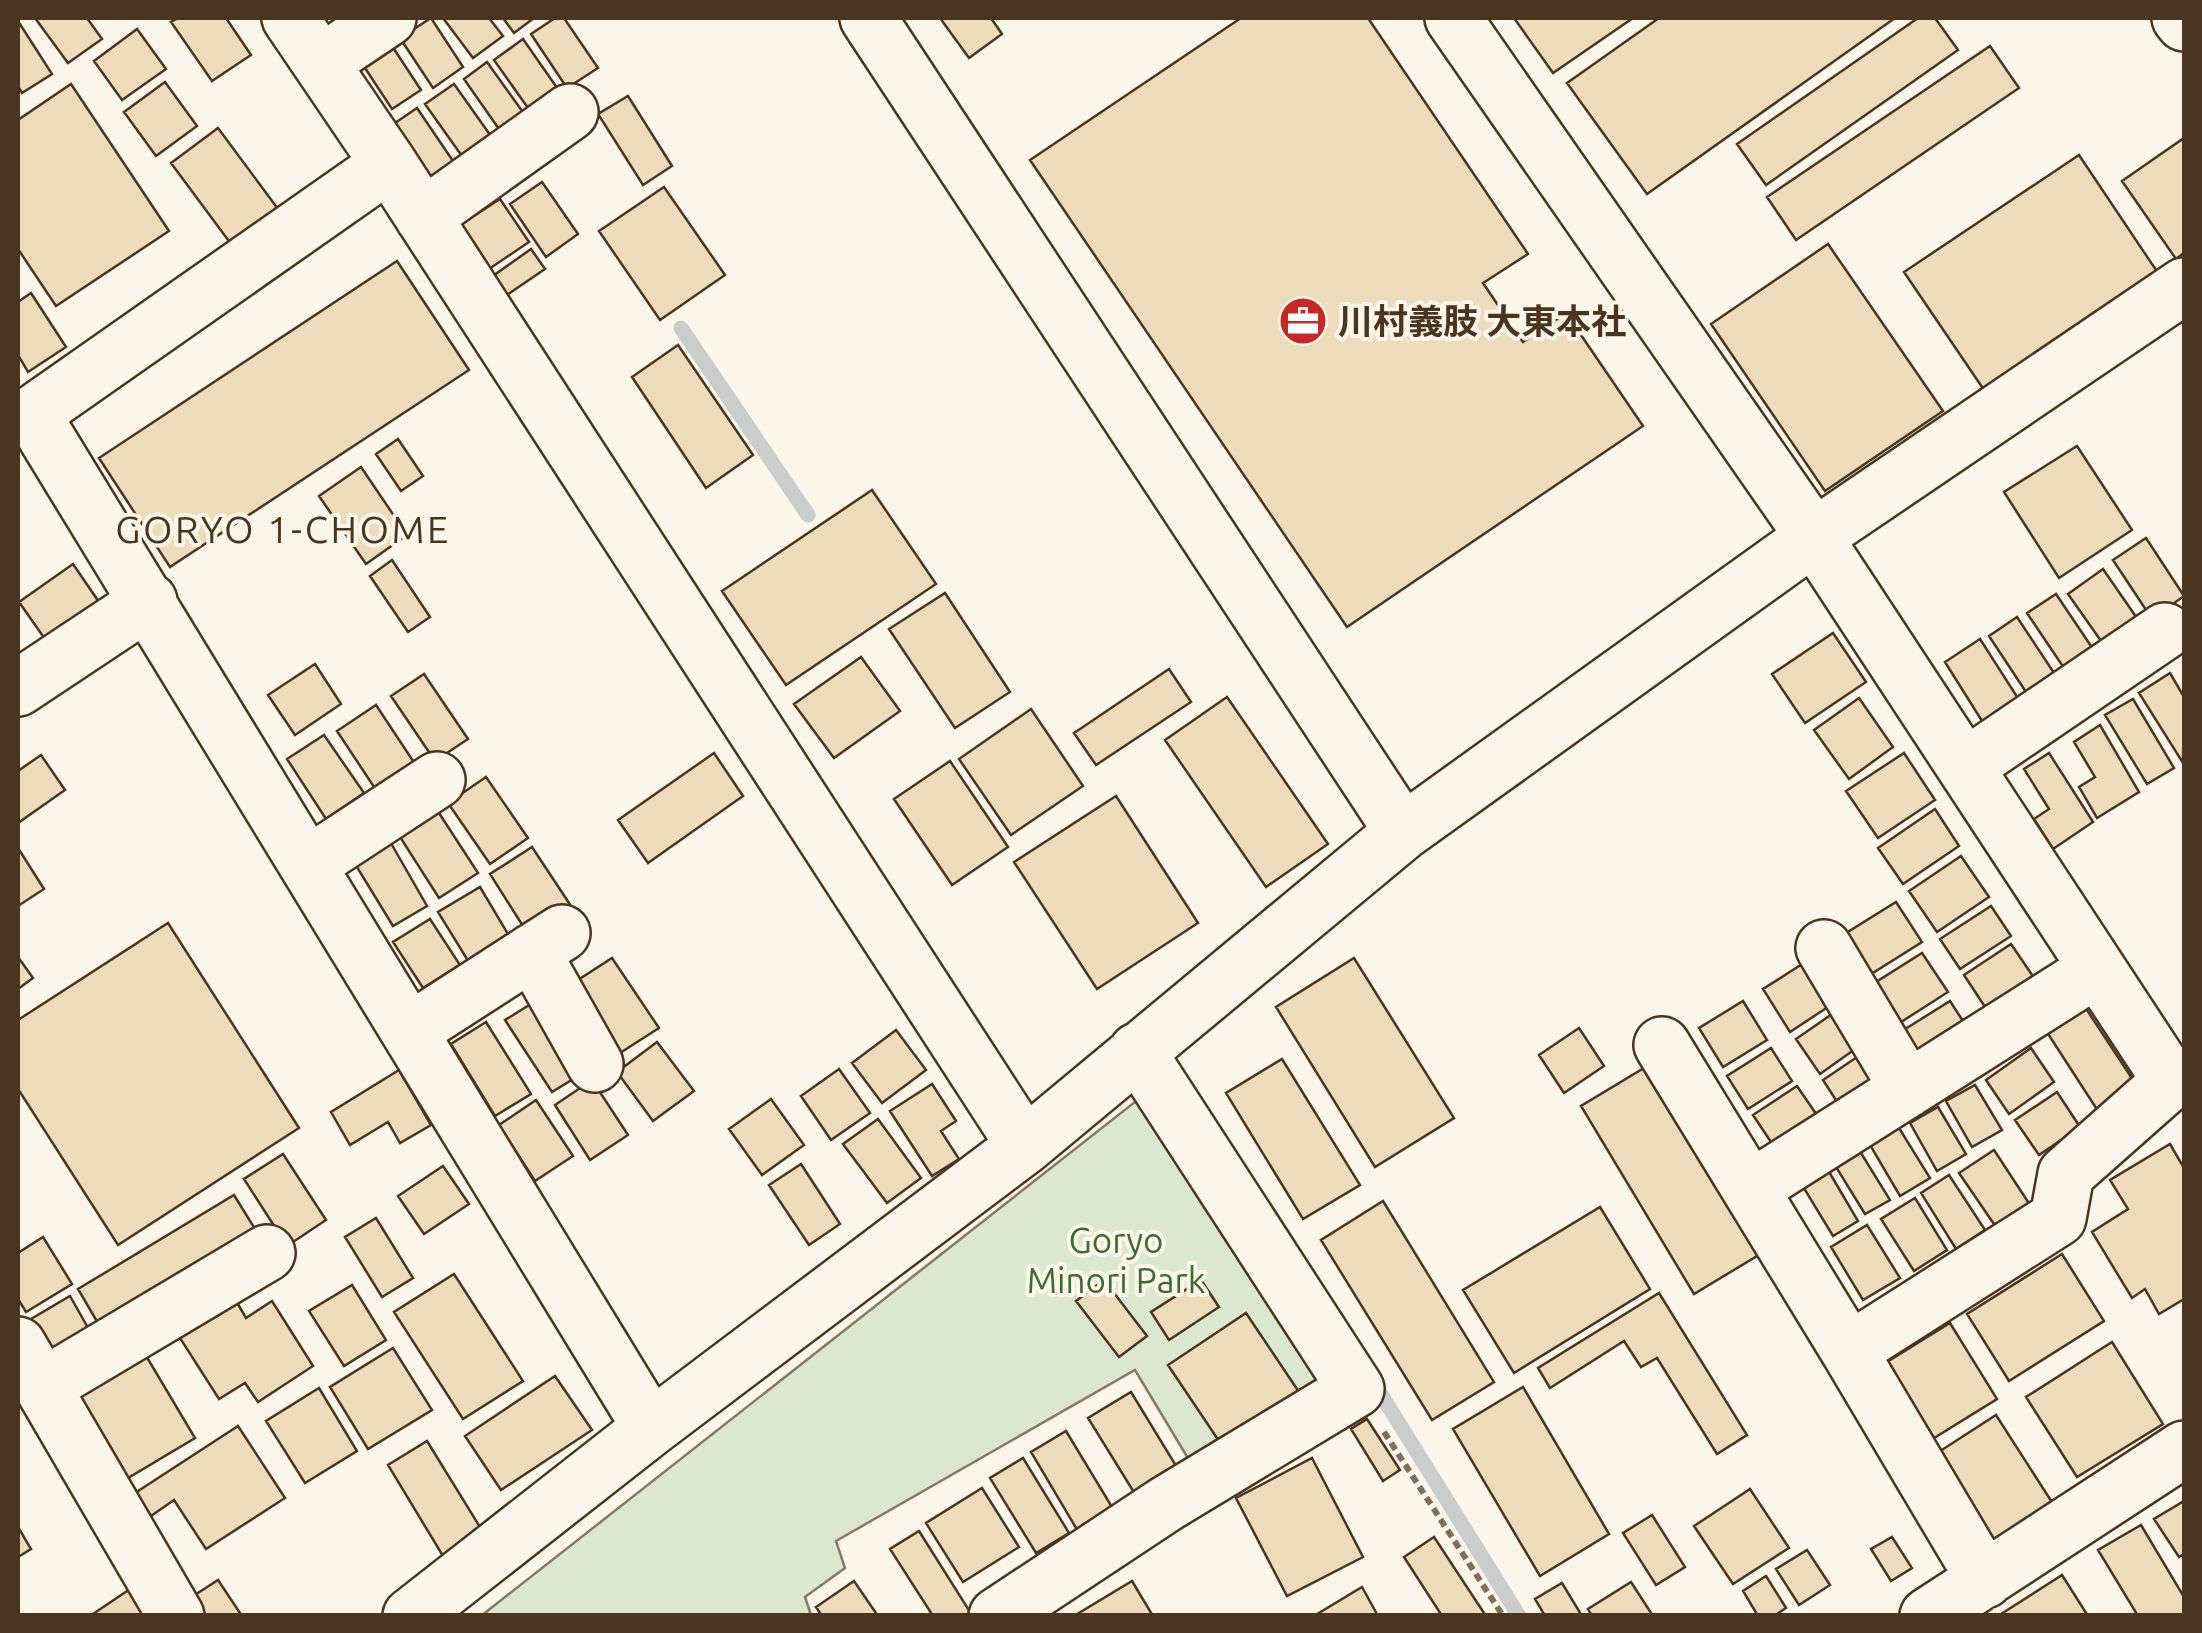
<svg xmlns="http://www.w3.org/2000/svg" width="2202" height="1633" font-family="Ubuntu,'Noto Sans JP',sans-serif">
	<rect width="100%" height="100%" fill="#fbf6e9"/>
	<path fill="#dce7d0" stroke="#887966" stroke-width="2.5" d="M1145,1094L1330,1382L1192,1465L1135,1370L836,1541L845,1568L805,1597L811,1615L481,1616Z"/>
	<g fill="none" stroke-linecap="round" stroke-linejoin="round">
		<path stroke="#c9cecd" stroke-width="15" d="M681,328L808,515
			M1372,1380L1519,1616"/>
	</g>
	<path fill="#ecdcbc" stroke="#4a3520" stroke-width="2.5" d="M35,18H87L102,39L68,63Z
		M178,18H226L251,55L212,81L171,22Z
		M431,18L463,67L433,88L400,38Z
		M443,18H489L503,36L473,58Z
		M503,18H534L514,33Z
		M555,18H564L598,68L567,88L531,34Z
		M940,18H991L1002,34L969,58Z
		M1241,18H1368L1528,254L1483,283L1523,342L1566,313L1643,426L1347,627L1030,160Z
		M1514,18H1633L1553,73Z
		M1659,18H1895L1647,194L1567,83Z
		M1918,18H1935L1958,50L1766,185L1737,144Z
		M18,21L52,74L22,93L18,86Z
		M137,29L166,69L122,100L94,61Z
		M523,39L562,95L533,115L494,60Z
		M390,43L421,90L392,109L361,62Z
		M1990,46L2019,88L1796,240L1767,197Z
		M487,62L525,115L501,132L464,79Z
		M165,82L197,126L156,156L124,112Z
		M71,84L169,231L56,306L18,249V120Z
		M454,84L493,139L464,159L425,104Z
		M628,96L672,166L643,185L598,114Z
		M417,108L455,164L429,181L392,125Z
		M218,128L281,213L234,248L171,163Z
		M2184,138V253L2176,259L2122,181Z
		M2079,155L2158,273L1984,390L1904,272Z
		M542,182L578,234L546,257L510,204Z
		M664,187L725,275L660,320L599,231Z
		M500,199L529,242L489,269L460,225Z
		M1828,244L1943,411L1825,491L1711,324Z
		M531,249L545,269L504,297L490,278Z
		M397,261L469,370L170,567L99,458Z
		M31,293L66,347L28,372L18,355V302Z
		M678,345L753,455L706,488L632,377Z
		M398,439L423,476L401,491L376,454Z
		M2077,446L2132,530L2059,578L2004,492Z
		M361,467L407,535L366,564L319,496Z
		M872,490L936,584L786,685L722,591Z
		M2146,538L2184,596L2152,619L2113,560Z
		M392,560L430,617L408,632L370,576Z
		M73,564L101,605L47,642L19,602Z
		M2103,569L2141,624L2106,648L2068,594Z
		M945,593L1010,692L955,728L889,629Z
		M2056,594L2095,652L2066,671L2027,613Z
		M2017,617L2060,682L2032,701L1989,636Z
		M1833,633L1866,682L1805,723L1772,674Z
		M1980,639L2023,706L1987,729L1945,662Z
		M861,657L900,711L834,758L794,704Z
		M315,664L341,704L295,735L268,695Z
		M1169,669L1191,702L1096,765L1074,733Z
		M2170,673L2184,697L2183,763L2139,693Z
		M424,674L468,739L435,761L391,696Z
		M1227,697L1328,844L1266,887L1165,740Z
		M1859,698L1893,747L1849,779L1814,730Z
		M2133,699L2174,768L2147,784L2105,715Z
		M376,705L421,773L382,799L337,731Z
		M1031,709L1083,786L1011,835L959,759Z
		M2100,725L2139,792L2097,818L2079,787L2095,777L2074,742Z
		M324,735L364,793L326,819L287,759Z
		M714,753L743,796L648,863L618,820Z
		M1904,753L1935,800L1878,838L1846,791Z
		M2049,753L2093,822L2053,849L2034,819L2049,809L2024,769Z
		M41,755L65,790L18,823V771Z
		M950,761L1008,847L952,885L894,799Z
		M486,777L528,838L490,864L448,803Z
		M1116,796L1198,923L1097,989L1014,862Z
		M1935,809L1959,846L1903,884L1878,848Z
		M439,813L478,873L439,898L400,837Z
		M388,838L427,906L393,926L352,859Z
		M532,847L571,906L528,934L490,874Z
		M18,848L44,889L18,906Z
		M1961,856L1989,897L1937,932L1909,891Z
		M480,887L511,939L470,964L438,912Z
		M1896,902L1922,942L1868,976L1843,935Z
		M1991,906L2011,936L1960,969L1940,939Z
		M430,919L460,965L423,988L393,942Z
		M168,923L299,1128L118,1245L18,1089V1020Z
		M2011,944L2039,985L1991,1016L1964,975Z
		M1922,953L1948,992L1898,1024L1873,984Z
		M18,957L33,978L18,989Z
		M612,958L659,1028L620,1053L575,982Z
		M1354,958L1454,1118L1375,1167L1276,1007Z
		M1807,961L1834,1003L1790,1032L1763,989Z
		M539,999L586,1071L552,1092L505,1020Z
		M1743,1001L1767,1040L1723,1067L1699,1028Z
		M1950,1001L1972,1035L1925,1065L1902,1031Z
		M2081,1001L2137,1086L2098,1111L2043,1026Z
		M1835,1012L1858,1047L1820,1074L1796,1039Z
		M486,1022L531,1094L495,1116L451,1044Z
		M1579,1028L1604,1066L1564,1093L1539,1055Z
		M896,1030L926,1070L882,1103L852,1063Z
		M657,1042L694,1091L653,1121L617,1072Z
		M1771,1048L1792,1081L1748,1109L1727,1076Z
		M2031,1048L2054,1082L2009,1114L1986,1080Z
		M1863,1053L1883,1085L1843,1111L1823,1080Z
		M1282,1059L1360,1185L1303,1219L1226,1093Z
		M1649,1065L1762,1253L1694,1294L1581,1106Z
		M839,1069L870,1113L831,1140L801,1096Z
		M399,1070L431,1125L400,1143L388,1122L350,1145L331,1112Z
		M592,1080L628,1135L590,1160L555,1105Z
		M932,1084L956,1121L941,1131L959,1159L932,1176L890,1111Z
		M1975,1085L2002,1130L1972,1147L1946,1101Z
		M1797,1086L1823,1124L1779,1154L1753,1115Z
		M2057,1092L2080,1127L2039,1155L2015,1120Z
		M771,1099L804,1145L762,1175L729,1129Z
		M536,1100L573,1156L535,1181L499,1125Z
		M1938,1107L1966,1154L1937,1171L1910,1123Z
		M878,1119L921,1178L887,1203L843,1144Z
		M1899,1128L1930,1178L1900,1196L1870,1145Z
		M2170,1144L2184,1168V1299L2159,1314L2145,1289L2132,1298L2092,1232L2128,1209L2110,1180Z
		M1994,1150L2032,1208L1998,1230L1959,1173Z
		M1861,1153L1890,1200L1865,1214L1836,1167Z
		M283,1154L326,1220L287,1246L244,1179Z
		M801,1164L840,1224L809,1245L769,1185Z
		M443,1166L469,1204L424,1234L398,1196Z
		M1828,1170L1858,1221L1833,1236L1802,1185Z
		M1949,1175L1985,1230L1956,1249L1921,1193Z
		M234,1195L263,1242L106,1337L78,1289Z
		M1915,1198L1947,1250L1914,1271L1881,1219Z
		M1383,1201L1494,1382L1432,1420L1321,1240Z
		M1600,1207L1650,1289L1514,1373L1463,1290Z
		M376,1218L413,1278L382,1297L345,1237Z
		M1867,1225L1900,1278L1863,1300L1831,1247Z
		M43,1237L72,1284L26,1312L18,1299V1253Z
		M2062,1254L2104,1321L2009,1381L1967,1314Z
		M454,1274L523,1381L463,1419L394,1312Z
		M1104,1280L1147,1336L1119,1357L1076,1301Z
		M1201,1280L1219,1307L1169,1340L1151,1312Z
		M352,1285L386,1340L344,1366L309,1311Z
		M1659,1293L1747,1435L1717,1454L1657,1358L1641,1367L1624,1341L1550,1388L1538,1368Z
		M70,1296L96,1342L54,1367L26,1322Z
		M235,1299L246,1318L272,1301L313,1366L258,1402L245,1383L219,1399L178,1335Z
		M1246,1313L1307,1404L1229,1456L1168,1365Z
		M1950,1323L1997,1399L1934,1438L1887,1362Z
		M2112,1342L2163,1424L2077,1477L2026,1397Z
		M393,1348L432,1410L368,1449L330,1387Z
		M145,1354L195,1438L128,1478L79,1394Z
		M555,1376L592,1430L501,1490L465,1436Z
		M1523,1387L1609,1534L1540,1576L1453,1429Z
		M319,1388L357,1451L305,1483L266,1421Z
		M1131,1392L1178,1469L1135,1494L1088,1418Z
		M1996,1415L2055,1507L1993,1547L1934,1455Z
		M1367,1419L1400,1470L1383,1481L1351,1429Z
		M238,1426L285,1498L206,1549L174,1500L151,1516L135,1493Z
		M1066,1431L1115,1512L1079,1533L1031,1452Z
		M427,1441L483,1532L443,1556L388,1465Z
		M1023,1458L1069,1533L1036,1553L990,1478Z
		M1312,1458L1363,1557L1287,1596L1236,1498Z
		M982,1488L1019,1547L963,1582L926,1523Z
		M1750,1489L1789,1548L1733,1584L1694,1526Z
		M2184,1501V1554L2179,1557L2154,1519Z
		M1652,1515L1685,1567L1656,1585L1623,1533Z
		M2141,1525L2184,1597V1616H2138L2098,1550Z
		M18,1527L31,1549L18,1557Z
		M919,1531L972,1615L971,1616H933L890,1549Z
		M1434,1537L1486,1616H1442L1404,1557Z
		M1892,1537L1912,1568L1891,1581L1871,1549Z
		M1807,1550L1830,1585L1799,1605L1776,1569Z
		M2062,1575L2088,1616H1998Z
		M1766,1576L1786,1608L1774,1616H1758L1743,1591Z
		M218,1580L242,1616H194L184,1602Z
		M854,1581L878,1616H822L816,1607Z
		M1132,1581L1153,1616H1074Z
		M1631,1582L1653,1616H1592L1588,1609Z
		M1562,1583L1582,1616H1545L1535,1599Z
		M1362,1587L1378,1616H1314Z
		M130,1589L146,1616H90Z"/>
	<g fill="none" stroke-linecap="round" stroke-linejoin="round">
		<g stroke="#4a3520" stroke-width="60">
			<path id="minor" d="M290,18L389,164L1025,1146
				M868,18L1403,832
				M1453,18L1814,537L2171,1081L2066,1174L2058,1218L1849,1351L1985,1580
				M2180,18L2184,23
				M321,63L388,18
				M389,164L32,414L651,1428
				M423,217L570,112
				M18,688L149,601
				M1965,767L2165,631
				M309,864L437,780
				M1824,948L1908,1089
				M532,952L595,1064
				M410,1031L562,933
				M1662,1045L1849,1351
				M1750,1189L2097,969
				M18,1345L176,1616
				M42,1387L267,1253
				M411,1616L651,1428L1025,1146L1403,832L1814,537L2184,286
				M997,1616L1166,1504L1356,1389L1137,1051
				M1928,1616L2184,1449"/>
		</g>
		<path stroke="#7f6f5c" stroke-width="6" stroke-dasharray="8 5" stroke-linecap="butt" d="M1384,1432L1503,1616"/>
		<use href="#minor" stroke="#fbf6e9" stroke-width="55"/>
	</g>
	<defs>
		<g id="office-disc" transform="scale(2.5)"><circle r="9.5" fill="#c62828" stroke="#fbf6e9"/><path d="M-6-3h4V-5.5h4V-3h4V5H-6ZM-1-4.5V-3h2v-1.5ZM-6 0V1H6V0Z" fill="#fff"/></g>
	</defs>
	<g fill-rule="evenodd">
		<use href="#office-disc" x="1303" y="321"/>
	</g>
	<g text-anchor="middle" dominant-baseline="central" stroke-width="8" stroke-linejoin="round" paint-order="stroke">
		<g font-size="35" font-weight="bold" fill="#4a3520" stroke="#fbf6e9" text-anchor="start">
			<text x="1338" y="321">川村義肢 大東本社</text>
		</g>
		<g font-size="35" fill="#436837" stroke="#fbf6e9">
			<text x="1116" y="1240">Goryo<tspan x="1116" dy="40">Minori Park</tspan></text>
		</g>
		<g font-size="38" letter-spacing="2.5" fill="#4a3520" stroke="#fbf6e9">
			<text x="283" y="529">GORYO 1-CHOME</text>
		</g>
	</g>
	<rect width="2202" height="1633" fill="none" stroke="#4a3520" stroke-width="40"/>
</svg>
